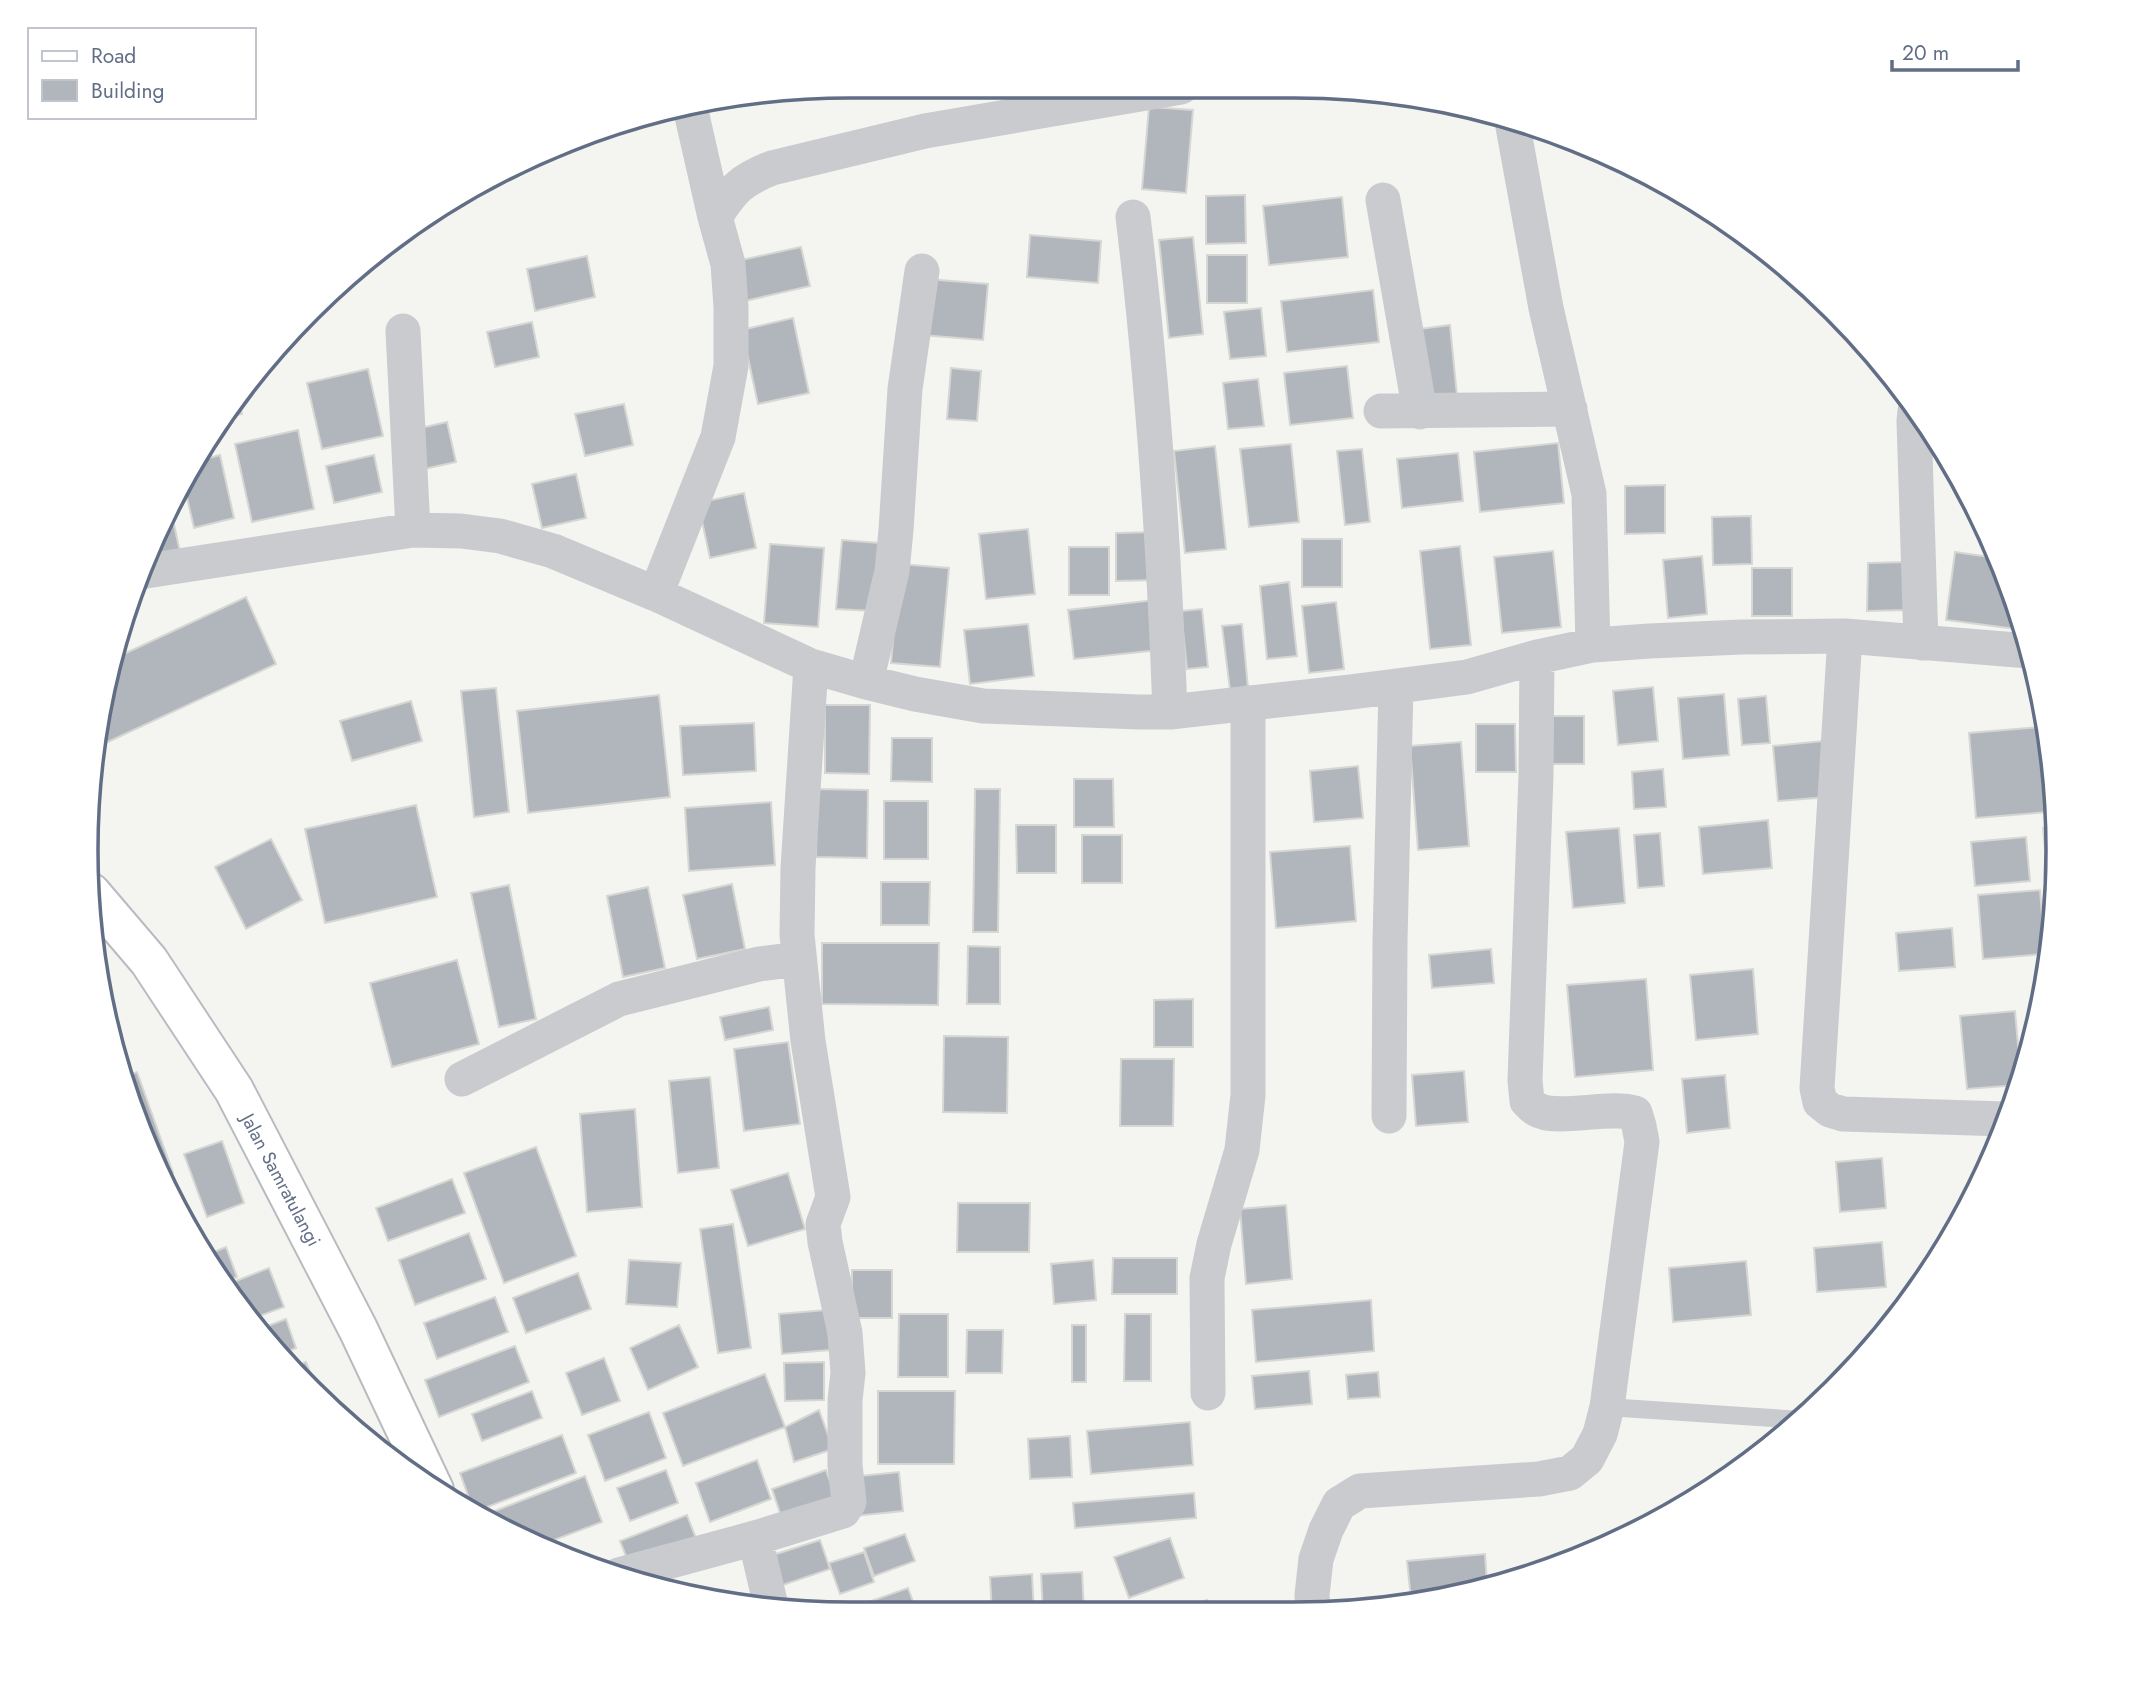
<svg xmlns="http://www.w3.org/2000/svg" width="2144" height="1700" font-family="Jost,sans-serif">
	<rect width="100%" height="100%" fill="#f4f5f0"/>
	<path fill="#b1b6bd" stroke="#d6d6d3" stroke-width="2" d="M1149,107L1193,110L1186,193L1142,189Z
		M1245,195L1246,243L1206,244V196Z
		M1342,197L1348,257L1269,265L1263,206Z
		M1030,235L1101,241L1098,283L1027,277Z
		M1193,237L1203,334L1169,338L1159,240Z
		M801,247L810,286L745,301L737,261Z
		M1207,255H1247V303H1207Z
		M587,256L595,297L535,311L527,269Z
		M927,279L988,284L983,340L922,335Z
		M1373,290L1379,342L1287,352L1281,301Z
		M1261,308L1266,356L1230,359L1224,312Z
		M793,318L809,393L758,404L742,330Z
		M532,322L539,357L495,367L487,332Z
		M1450,325L1458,406L1420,410L1412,330Z
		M1347,366L1353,418L1290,425L1284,373Z
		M951,368L981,371L977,421L947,419Z
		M368,369L383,436L322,449L307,383Z
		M1258,379L1264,426L1228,429L1223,383Z
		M239,401L242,414L227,417Z
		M624,404L633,445L585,456L575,414Z
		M447,422L456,462L424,469L416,429Z
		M298,430L314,509L252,522L235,444Z
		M1558,443L1564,503L1480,512L1474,452Z
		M1291,444L1299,522L1249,527L1240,449Z
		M1215,446L1226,549L1185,553L1174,451Z
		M1362,449L1370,522L1345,525L1337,451Z
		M1458,453L1463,501L1402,508L1397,459Z
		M220,455L234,518L194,528L183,480L193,462Z
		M374,455L382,492L334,503L326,466Z
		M576,474L586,518L542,528L532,484Z
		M1665,485V533L1625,534V486Z
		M744,493L756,548L710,558L698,503Z
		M171,510L181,557L148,564Z
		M1751,516L1752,564L1713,565L1712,517Z
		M1028,529L1035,594L986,599L979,534Z
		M1156,532L1157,580L1116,581V533Z
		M1302,539H1342V587H1302Z
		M842,540L879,543L873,611L836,609Z
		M770,544L824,548L818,627L764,623Z
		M1460,546L1471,645L1430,649L1420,551Z
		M1069,547H1109V595H1069Z
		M1553,551L1561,627L1502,633L1494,557Z
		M1955,552L1997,558L2018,604L2024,630L1946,620Z
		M1702,556L1707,614L1668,618L1663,560Z
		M1907,562L1908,610L1867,611L1868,563Z
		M900,564L949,568L940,667L891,663Z
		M1752,568H1792V616H1752Z
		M1289,582L1297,656L1267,659L1260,586Z
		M246,597L276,664L99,746L111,660Z
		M1154,600L1159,650L1074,659L1068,610Z
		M1336,602L1344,669L1309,673L1302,606Z
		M1202,609L1208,667L1187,669L1181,611Z
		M1028,624L1034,676L970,684L964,630Z
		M1242,624L1248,688L1230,690L1222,626Z
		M1653,687L1658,741L1618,745L1613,691Z
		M496,688L509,812L474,817L461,691Z
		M1724,694L1729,755L1683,759L1678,698Z
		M659,695L670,797L528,813L517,711Z
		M1766,696L1770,743L1742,745L1738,699Z
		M411,701L422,741L352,761L340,721Z
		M825,705H870L869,774L825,773Z
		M1545,716H1584V764H1545Z
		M754,723L756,771L683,775L680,726Z
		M1476,724H1515L1516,772H1476Z
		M2041,727L2048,812L1976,818L1969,733Z
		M892,738H932V782L891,781Z
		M1823,741L1828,797L1778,801L1773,746Z
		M1461,742L1469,846L1418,850L1410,746Z
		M1358,766L1363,818L1314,822L1310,771Z
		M1663,769L1666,807L1634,809L1632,772Z
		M1074,779H1113L1114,827H1074Z
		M817,789L868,790L867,858L816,857Z
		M975,789H1000L998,932H973Z
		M884,801H928V859H884Z
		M771,802L775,865L689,871L685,808Z
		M416,805L437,897L325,923L305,829Z
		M1768,820L1772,868L1703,874L1699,827Z
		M1016,825H1056V873H1017Z
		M2054,827L2056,880L2048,881L2043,828Z
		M1619,828L1625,903L1573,908L1566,832Z
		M1660,833L1664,886L1638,888L1634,835Z
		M1082,835H1122V883H1082Z
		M2026,837L2030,881L1975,886L1971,842Z
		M271,839L302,900L246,929L215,867Z
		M1350,846L1356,921L1276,928L1270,852Z
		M881,882H930L929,925H881Z
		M732,884L745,949L697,959L683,895Z
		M509,885L536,1019L499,1027L471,893Z
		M648,887L665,968L623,977L607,896Z
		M2040,890L2045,954L1983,959L1978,895Z
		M1952,928L1955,967L1899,971L1896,933Z
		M822,943H939L938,1005L822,1004Z
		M968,946L1000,947V1004H967Z
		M1491,949L1494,983L1432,988L1429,955Z
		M457,960L479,1044L392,1067L370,983Z
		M1753,969L1758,1034L1696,1040L1690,975Z
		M1646,979L1653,1070L1575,1077L1567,985Z
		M1193,999V1047H1154V1000Z
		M769,1007L773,1030L725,1040L720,1017Z
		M2015,1011L2021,1078L2018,1085L1967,1089L1960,1016Z
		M2031,1015H2038L2033,1041Z
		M944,1036L1008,1037L1007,1113L943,1112Z
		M788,1042L800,1124L744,1131L734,1049Z
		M1121,1059H1174L1173,1126H1120Z
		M1464,1071L1468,1122L1416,1126L1412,1075Z
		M137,1072L173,1173L165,1176L124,1077Z
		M1725,1075L1730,1128L1687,1133L1682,1079Z
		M710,1077L719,1168L678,1173L669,1081Z
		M635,1109L642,1207L587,1212L580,1114Z
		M222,1141L244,1203L207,1217L184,1154Z
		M536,1147L576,1256L504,1283L464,1173Z
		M1882,1158L1886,1208L1840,1212L1836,1162Z
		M788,1173L805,1229L748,1246L731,1190Z
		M452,1179L465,1213L388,1241L376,1208Z
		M958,1203H1030L1029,1252H957Z
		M1286,1205L1292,1279L1246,1284L1240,1209Z
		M733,1224L751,1348L718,1353L700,1229Z
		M469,1233L486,1279L415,1305L399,1260Z
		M1882,1242L1886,1287L1817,1292L1814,1248Z
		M226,1247L237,1277L226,1282L206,1255Z
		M1113,1258H1177V1294H1112Z
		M629,1260L681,1263L677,1307L626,1304Z
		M1093,1260L1096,1300L1054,1304L1051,1264Z
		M1746,1261L1751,1315L1673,1322L1669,1268Z
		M269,1268L284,1307L254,1318L228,1284Z
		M852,1270H892V1318H852Z
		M578,1273L591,1309L526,1333L513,1298Z
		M495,1297L508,1332L437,1359L424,1323Z
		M1371,1300L1374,1351L1256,1362L1252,1310Z
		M826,1310L830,1350L782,1354L779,1314Z
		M899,1314H948V1377H898Z
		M1125,1314H1151V1381H1124Z
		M286,1319L296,1348L282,1354L262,1328Z
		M679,1325L698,1367L648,1390L630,1348Z
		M1072,1325H1086V1382H1072Z
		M967,1330H1003L1002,1373H966Z
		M515,1346L529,1382L439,1417L425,1380Z
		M604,1358L620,1401L582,1415L566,1373Z
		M306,1362L317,1391L312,1393L292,1367Z
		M824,1362V1400L785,1401L784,1363Z
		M1309,1371L1312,1404L1255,1409L1252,1376Z
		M1378,1372L1380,1397L1348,1399L1346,1375Z
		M765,1374L785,1427L683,1466L663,1413Z
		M532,1391L542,1418L482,1441L472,1414Z
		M878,1391H955L954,1464H878Z
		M819,1410L833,1449L794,1462L785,1427Z
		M649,1412L666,1458L605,1481L588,1435Z
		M1190,1422L1193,1465L1091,1474L1087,1431Z
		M562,1435L576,1473L474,1512L460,1473Z
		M1070,1436L1072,1477L1030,1479L1028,1439Z
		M757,1460L771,1499L710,1522L696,1483Z
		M666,1470L678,1503L630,1521L617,1488Z
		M826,1470L836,1499L782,1519L772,1489Z
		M899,1472L903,1511L855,1516L851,1477Z
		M585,1476L602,1522L538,1546L482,1516Z
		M1194,1493L1196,1518L1075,1528L1073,1503Z
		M687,1515L697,1541L630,1566L620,1541Z
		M905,1534L915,1561L874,1576L864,1548Z
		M1170,1538L1184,1578L1129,1598L1114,1557Z
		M820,1540L830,1569L780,1586L770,1556Z
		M864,1552L874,1582L840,1594L829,1563Z
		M1485,1554L1487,1584L1411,1599L1407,1561Z
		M1082,1572L1084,1612L1043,1614L1041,1574Z
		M1032,1574L1034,1614H992L990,1577Z
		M908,1588L915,1607L894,1614H860L857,1606Z
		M727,1594L729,1602L699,1599Z
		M1207,1600L1212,1613H1169Z
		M814,1603L817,1611L797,1609Z"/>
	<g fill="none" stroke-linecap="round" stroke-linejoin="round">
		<g stroke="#b8bcc2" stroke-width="42">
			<path id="secondary" d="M91,893L149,961L234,1090L358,1329L434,1490"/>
		</g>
		<path stroke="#c9cbcf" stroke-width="18" d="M1607,1407L1802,1420"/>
		<path stroke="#c9cbcf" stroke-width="35" d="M1512,121L1546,308L1589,494L1593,645
			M1383,200L1420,412
			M715,217C733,189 741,180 772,168L925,131L1181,87
			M1133,217C1153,381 1164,546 1170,712
			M403,331L413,530
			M1381,411L1570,409
			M1915,411L1914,421L1921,643
			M146,571L413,530L461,531L500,536L553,551L656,594L811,666L866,682L915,694L983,706L1139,712H1170L1351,692L1467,677L1537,657L1593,645L1650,641L1742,637L1845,636L2029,651
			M656,594L718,437L731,366V307L728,264L715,217L690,107
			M1845,636L1817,1088L1820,1102L1830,1110L1843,1114L2005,1119
			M866,682L892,571L896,530L905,389L922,271
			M462,1079L619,999L759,964L799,959
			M1389,1116L1390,941L1396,686
			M1208,1393L1207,1278L1214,1244L1242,1150L1248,1095V703
			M755,1538L771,1606
			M619,1575L755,1538L843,1511L849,1502L845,1465V1400L848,1373L845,1333L825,1242L823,1224L833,1197L808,1041L797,935L798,868L811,666
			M1313,1613L1312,1595L1316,1559L1326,1530L1339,1504L1360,1491L1539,1479L1570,1473L1587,1459L1600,1434L1607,1407L1642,1142L1639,1126L1635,1113C1607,1105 1557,1122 1536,1109C1532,1107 1530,1104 1527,1101L1525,1080L1536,775L1537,657"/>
		<use href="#secondary" stroke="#fff" stroke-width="38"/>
	</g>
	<g text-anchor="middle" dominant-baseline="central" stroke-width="7" stroke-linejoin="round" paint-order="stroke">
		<g font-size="19" fill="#616e85" stroke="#fff">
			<text transform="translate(281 1180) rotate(62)">Jalan Samratulangi</text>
		</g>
	</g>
	<path d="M0 0H2144V1700H0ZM850 98H1294A752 752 0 0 1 2046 850V850A752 752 0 0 1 1294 1602H850A752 752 0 0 1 98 850V850A752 752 0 0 1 850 98Z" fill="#fff" fill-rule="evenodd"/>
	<path fill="none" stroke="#616e85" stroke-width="3.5" d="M850 98H1294A752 752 0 0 1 2046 850V850A752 752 0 0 1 1294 1602H850A752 752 0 0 1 98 850V850A752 752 0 0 1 850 98Z"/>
	<rect x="28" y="28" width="228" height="91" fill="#ffffff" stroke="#c0c5ce" stroke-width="2"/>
	<rect x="42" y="51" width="35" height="10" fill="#ffffff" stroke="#c0c5ce" stroke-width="2"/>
	<text x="91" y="63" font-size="21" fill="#616e85">Road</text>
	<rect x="42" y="80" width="35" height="21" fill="#b1b6bd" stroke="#c0c5ce" stroke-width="2"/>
	<text x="91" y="98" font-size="21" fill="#616e85">Building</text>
	<path d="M1892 60v10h126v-10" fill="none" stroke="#616e85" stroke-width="3.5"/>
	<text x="1902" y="60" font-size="21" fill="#616e85" stroke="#ffffff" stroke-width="5" paint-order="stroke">20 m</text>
</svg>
